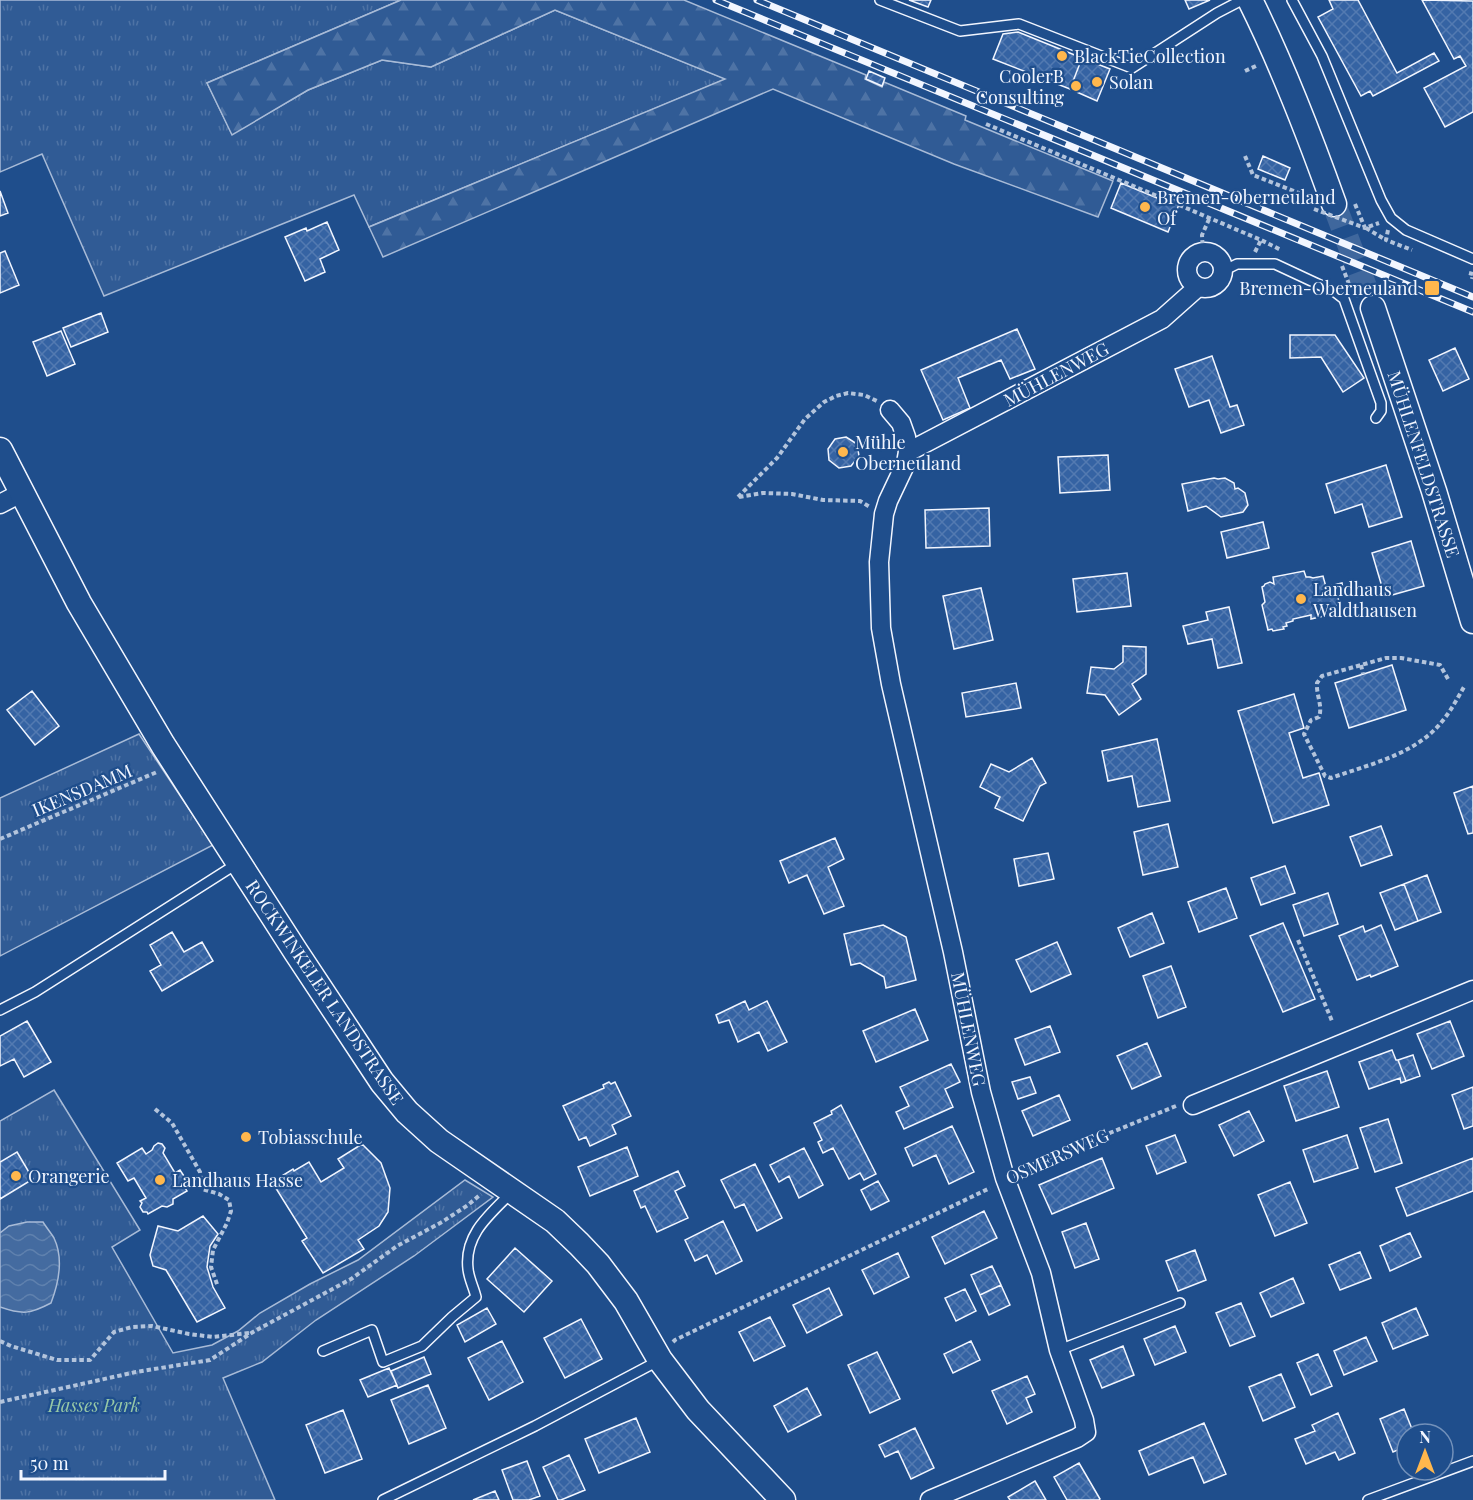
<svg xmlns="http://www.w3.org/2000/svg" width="1473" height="1500" font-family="'Playfair Display',serif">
	<defs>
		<pattern id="grass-tufts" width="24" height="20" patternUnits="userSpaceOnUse" patternTransform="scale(1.5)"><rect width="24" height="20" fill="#305b95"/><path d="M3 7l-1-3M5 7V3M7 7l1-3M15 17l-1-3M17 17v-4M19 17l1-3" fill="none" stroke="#4e73a5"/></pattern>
		<pattern id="forest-firs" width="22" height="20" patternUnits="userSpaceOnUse" patternTransform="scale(1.5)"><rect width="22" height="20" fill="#305b95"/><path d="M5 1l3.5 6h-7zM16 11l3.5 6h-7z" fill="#4e73a5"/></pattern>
		<pattern id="water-waves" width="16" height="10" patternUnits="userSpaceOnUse" patternTransform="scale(1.5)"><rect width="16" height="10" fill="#446ba0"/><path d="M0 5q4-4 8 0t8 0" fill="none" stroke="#5f81ae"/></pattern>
		<pattern id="building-cross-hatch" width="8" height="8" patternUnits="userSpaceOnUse" patternTransform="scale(1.5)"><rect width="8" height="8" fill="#3563a3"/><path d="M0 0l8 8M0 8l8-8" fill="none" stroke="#537ab1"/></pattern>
	</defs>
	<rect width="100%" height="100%" fill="#1f4e8c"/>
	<path fill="url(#grass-tufts)" stroke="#a8bbd7" stroke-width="1.5" d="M0,0H401L207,83L232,134L308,90L382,60L431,67L555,10L726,79L369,227L354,195L104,296L42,154L0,172Z
		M139,734L213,845L0,956V798Z
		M54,1090L140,1230L112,1247L173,1353L212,1345L238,1331L260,1313L310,1284L358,1260L465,1180L493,1197L414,1256L316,1320L262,1362L223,1378L275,1500H0V1121Z"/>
	<path fill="url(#forest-firs)" stroke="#a8bbd7" stroke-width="1.5" d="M401,0H684L866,75L865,79L882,87L884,82L966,116L965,120L1113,181L1098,217L954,164L773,89L383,257L369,227L725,79L555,10L431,67L382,60L308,90L232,135L207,83Z"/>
	<path fill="url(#water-waves)" stroke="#a8bbd7" stroke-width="1.5" d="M27,1222H43C46,1227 51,1233 54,1238C64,1259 59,1282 51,1303C30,1314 23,1315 0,1307V1233L9,1226Z"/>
	<path fill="url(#building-cross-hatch)" stroke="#f2f6ff" stroke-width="1.5" d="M909,0H931L928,7Z
		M1185,0H1210L1189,9Z
		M1329,0H1358L1397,73L1434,53L1439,61L1373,96L1370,91L1361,96L1318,17L1333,9Z
		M1422,0L1473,1V112L1445,127L1424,88L1466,66L1460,56L1454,59Z
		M1018,32L1082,58L1070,89L993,59L1003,34Z
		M1082,58L1110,69L1097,101L1070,89Z
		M869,71L885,78L882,86L866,79Z
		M1263,156L1290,168L1285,180L1258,169Z
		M1121,183L1157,198L1159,193L1180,202L1168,232L1111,208Z
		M0,191L8,213L0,216Z
		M327,222L339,250L320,259L325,272L305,281L285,237L306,228L307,231Z
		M5,251L19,285L0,293V253Z
		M101,313L108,332L71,347L63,328Z
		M1017,329L1035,369L1010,379L1001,360L958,378L970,408L943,420L921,370Z
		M61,331L75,364L47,376L33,342Z
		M1290,335H1335L1364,378L1343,392L1321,357L1290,358Z
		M1455,348L1469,379L1443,391L1429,360Z
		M1212,356L1230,407L1237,405L1244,425L1221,433L1209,400L1189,407L1175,369Z
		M846,437L857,444L859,456L851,466L839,468L829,460L828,449L835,439Z
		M1108,455L1110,490L1060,493L1058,457Z
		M1386,465L1402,517L1369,527L1362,504L1335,513L1326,484Z
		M1214,478L1218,479L1225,478L1234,483L1235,489L1238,488L1245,493L1248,505L1243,512L1221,517L1206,506L1188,511L1182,484Z
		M989,508L990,546L926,548L925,510Z
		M1263,522L1269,548L1227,558L1221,532Z
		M1411,541L1424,586L1385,597L1372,553Z
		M1304,571L1306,577H1310L1313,578L1323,576L1326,587L1342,583L1344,596L1338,597L1339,603L1336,608L1337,613L1311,619V615L1293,619V621L1286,623L1287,626L1283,627L1284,629L1273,631L1272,629L1268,630L1262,605L1265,602L1262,587L1264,586L1265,584L1270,582L1274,584L1273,577Z
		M1127,573L1131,606L1077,612L1073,579Z
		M981,588L993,640L954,649L943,596Z
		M1229,607L1242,663L1218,668L1212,639L1188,644L1183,626L1208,620L1206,612Z
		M1123,646L1146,647V674L1132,684L1141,699L1119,715L1105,695L1087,693L1091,667L1114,669L1123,662Z
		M1392,665L1406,710L1349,728L1335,683Z
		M1016,683L1021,708L966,717L962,693Z
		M32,691L59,726L35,745L7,710Z
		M1294,694L1304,728L1289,733L1303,778L1319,773L1329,805L1273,823L1238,711Z
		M1157,739L1170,801L1138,807L1132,776L1108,781L1102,751Z
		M1032,758L1046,783L1040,786L1023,821L995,808L1000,797L980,787L991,764L1009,772Z
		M1473,786V833L1468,834L1454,793Z
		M1168,824L1178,867L1143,875L1134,832Z
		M1381,826L1392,855L1361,866L1350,837Z
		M835,838L844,859L828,867L844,906L824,914L807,875L789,883L780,861Z
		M1048,853L1054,879L1019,886L1014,859Z
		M1285,866L1295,893L1261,905L1251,878Z
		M1427,875L1441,912L1418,921L1404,884Z
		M1404,884L1418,921L1395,930L1380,893Z
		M1226,888L1237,918L1199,932L1188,902Z
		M1328,893L1338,924L1304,936L1293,905Z
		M1152,913L1164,943L1130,957L1118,928Z
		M1283,923L1315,999L1283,1012L1250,936Z
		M883,925L906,937L916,980L886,988L884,977L860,963L851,965L844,934Z
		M1381,925L1398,966L1371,977L1370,975L1357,980L1339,936L1363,926L1365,932Z
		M172,932L184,952L202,942L213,961L162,991L150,971L161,965L150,945Z
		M1057,942L1071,974L1031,992L1016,960Z
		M1171,966L1186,1007L1158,1018L1143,976Z
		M745,1001L749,1010L767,1001L787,1042L768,1051L759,1032L738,1042L729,1020L719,1023L716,1015Z
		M915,1009L928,1040L876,1062L863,1031Z
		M27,1021L51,1062L24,1077L14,1059L0,1066V1036Z
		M1450,1021L1464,1056L1432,1069L1417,1034Z
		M1050,1026L1060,1052L1025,1065L1015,1039Z
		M1147,1043L1161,1076L1132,1089L1117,1056Z
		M1392,1050L1396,1060H1398L1406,1081L1401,1083L1400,1078L1369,1089L1359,1062Z
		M1413,1055L1420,1076L1406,1081L1398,1060Z
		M951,1064L960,1082L945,1089L953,1107L904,1129L896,1112L909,1106L900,1087Z
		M1327,1071L1339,1107L1296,1121L1284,1086Z
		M1030,1077L1036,1093L1018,1099L1012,1082Z
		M609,1082L611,1084L615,1082L631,1116L612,1125L616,1134L590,1146L586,1137L579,1140L563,1106L604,1088L603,1085Z
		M1473,1087V1126L1464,1129L1452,1095Z
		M1059,1095L1070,1120L1033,1136L1022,1111Z
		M841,1105L876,1174L864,1180L860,1173L849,1179L833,1148L823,1153L818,1142L822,1140L814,1123L832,1114L831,1111Z
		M1249,1111L1264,1141L1234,1156L1219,1125Z
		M1388,1119L1402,1163L1375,1172L1360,1128Z
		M952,1126L974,1172L949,1184L936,1155L913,1166L905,1148Z
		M1175,1135L1186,1162L1157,1174L1146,1146Z
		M1347,1135L1358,1168L1314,1182L1303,1150Z
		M158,1143L162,1144L165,1148L163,1153L175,1173L180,1170L188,1182L183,1185L187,1191L173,1199V1204L167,1207L162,1206L148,1214L147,1212H143L140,1207L142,1203L140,1201L146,1198L134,1178L128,1181L117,1163L142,1148L146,1154L152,1150L154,1146Z
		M362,1144L381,1163L390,1188L388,1212L379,1226L358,1240L364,1249L323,1273L302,1241L307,1238L272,1182L293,1169L294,1171L309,1162L321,1182L344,1168L338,1159Z
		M627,1147L638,1176L590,1196L578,1167Z
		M804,1148L823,1185L799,1198L789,1176L779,1182L770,1165Z
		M17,1152L33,1179L0,1199V1162Z
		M1102,1158L1114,1188L1052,1214L1039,1185Z
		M1473,1158V1191L1407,1216L1396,1188Z
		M755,1164L782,1218L757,1231L744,1204L735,1208L721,1180Z
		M678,1171L685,1186L675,1191L688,1218L657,1232L645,1206L641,1208L634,1191Z
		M878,1181L889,1201L871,1210L861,1190Z
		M1290,1182L1307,1223L1275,1236L1258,1195Z
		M984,1211L997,1238L945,1264L932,1237Z
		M203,1216L218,1234L210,1246L207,1267L213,1287L225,1308L197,1322L166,1270L153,1266L150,1255L158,1226L178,1231Z
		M723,1221L742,1261L716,1274L707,1255L695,1261L685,1240Z
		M1086,1223L1099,1259L1075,1268L1062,1232Z
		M1410,1233L1421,1257L1390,1271L1380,1246Z
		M515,1248L552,1281L524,1312L487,1279Z
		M1195,1250L1206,1280L1178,1291L1166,1261Z
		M1360,1252L1371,1278L1340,1290L1329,1265Z
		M898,1253L909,1277L874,1294L862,1270Z
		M992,1266L1001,1285L980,1295L971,1275Z
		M1293,1278L1304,1303L1271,1317L1260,1293Z
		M1001,1285L1010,1305L989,1315L980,1295Z
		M829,1288L842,1315L807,1333L793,1305Z
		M965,1289L976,1311L956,1321L945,1298Z
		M1241,1303L1255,1336L1230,1346L1216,1313Z
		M487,1308L496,1324L465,1342L457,1325Z
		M1416,1308L1428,1335L1393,1349L1382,1323Z
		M770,1317L785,1346L754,1361L739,1332Z
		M581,1319L602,1359L565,1378L544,1338Z
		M1175,1326L1186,1352L1155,1365L1144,1339Z
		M1366,1337L1377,1361L1344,1375L1334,1351Z
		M502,1341L523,1382L489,1400L468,1358Z
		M971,1341L980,1360L953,1373L944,1354Z
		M1123,1346L1134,1375L1102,1388L1090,1360Z
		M877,1352L900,1399L870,1413L848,1365Z
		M1318,1354L1332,1386L1311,1395L1297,1363Z
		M424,1357L431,1374L398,1388L391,1371Z
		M389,1368L397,1385L368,1397L360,1380Z
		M1281,1374L1295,1407L1263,1421L1249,1387Z
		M1027,1376L1035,1394L1026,1398L1032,1412L1007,1424L992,1391Z
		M428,1385L446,1428L409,1444L391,1400Z
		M807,1388L821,1415L788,1432L774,1406Z
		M1404,1409L1414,1434H1407V1446L1393,1452L1380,1419Z
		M343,1410L362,1459L325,1473L306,1425Z
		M1338,1413L1355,1453L1339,1460L1335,1452L1306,1464L1295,1439L1315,1431L1312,1425Z
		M636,1418L650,1452L599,1473L585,1439Z
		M1204,1423L1226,1474L1204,1483L1193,1457L1149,1475L1139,1451Z
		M915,1428L934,1468L911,1479L898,1451L885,1457L879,1445Z
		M569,1455L585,1490L561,1500H558L543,1467Z
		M527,1461L540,1496L529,1500H513L502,1470Z
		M1079,1463L1100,1499L1099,1500H1067L1054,1477Z
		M1035,1481L1046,1500H1010L1008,1497Z
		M495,1491L499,1500H473Z"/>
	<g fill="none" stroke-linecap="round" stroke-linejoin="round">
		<path stroke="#3f679d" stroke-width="24" stroke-dasharray="24 12" stroke-linecap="butt" d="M1334,204L1373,308"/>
		<g stroke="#f2f6ff" stroke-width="12">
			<path id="lane" d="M880,0L960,31L1019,24L1132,68L1217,13L1242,0
				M1292,0L1322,56L1381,200L1391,218L1406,230L1473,259
				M1223,271L1237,264H1275L1335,292L1344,299L1381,403V411L1376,418
				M0,1010L35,992L238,863
				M1059,1350L1180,1303
				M323,1351L372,1330L383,1362L422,1346L452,1317L476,1297C474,1288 469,1279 468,1269C464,1235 489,1215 511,1193
				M383,1500L535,1426L658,1361
				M1368,1500L1473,1461"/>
		</g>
		<g stroke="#f2f6ff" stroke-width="21">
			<path id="street" d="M1187 270a18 18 0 1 1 36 0a18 18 0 1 1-36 0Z
				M890,410L901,423L906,437L908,452L906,463L888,501L884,514L879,562L881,628L891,684L953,952L981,1092L1005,1178L1041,1273L1059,1350L1084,1420L1086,1432L1077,1438L930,1500
				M908,452L1162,319L1198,287
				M0,504L21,493
				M1193,1105L1473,990"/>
		</g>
		<g stroke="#f2f6ff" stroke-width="27">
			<path id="secondary" d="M1250,0C1283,66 1309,134 1334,204
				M1373,308L1434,491L1473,621
				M0,450L79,603L163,745L296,952L382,1082L407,1112L439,1141L555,1221L579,1244L598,1264L626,1301L660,1360L698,1410L783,1500"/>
		</g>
		<path stroke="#b3c4dc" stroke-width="4" stroke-dasharray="4.5 3" stroke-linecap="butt" d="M1245,71L1258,65
			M986,124L1157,196
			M1245,156L1253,175L1309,197
			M1355,204L1365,228L1379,223
			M1179,205L1261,240L1281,250
			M1366,228L1386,240
			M1388,230L1386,240L1412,250
			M1203,252L1202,235L1210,217
			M1255,252L1261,240
			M1342,266L1349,284
			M1469,273L1473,274L1472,279
			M870,445L890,441
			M738,497L777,458L805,419L824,402L836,396L848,393L864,395L877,401
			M739,497L763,493L792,494L823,500L860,501L870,507
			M1361,665L1363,674
			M1448,679L1440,665L1401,658H1386L1322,676L1317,683C1316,695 1323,706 1319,717L1311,720L1304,734L1325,776L1331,778C1370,764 1418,754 1444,719C1452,709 1458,697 1464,687
			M0,839L157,772
			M1298,940L1332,1021
			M155,1109L172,1123L200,1172L202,1189L219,1194L229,1200L231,1211L227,1223L213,1250L211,1267L218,1287
			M1019,1170L1176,1106
			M0,1341L11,1346L57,1360H90L114,1332L132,1327L152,1326L189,1334L213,1337L249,1333
			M673,1342L675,1340L990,1188
			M0,1402L136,1372L210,1360L253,1332L351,1279L397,1246L442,1222L468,1205L481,1194"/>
		<use href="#lane" stroke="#1f4e8c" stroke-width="9"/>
		<use href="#street" stroke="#1f4e8c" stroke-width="18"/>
		<use href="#secondary" stroke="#1f4e8c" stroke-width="24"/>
		<g stroke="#f2f6ff" stroke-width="7">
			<path id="rail" d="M716,0L1473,312
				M757,0L1473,297"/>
		</g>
		<use href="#rail" stroke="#1f4e8c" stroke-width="4.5" stroke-dasharray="14" stroke-linecap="butt"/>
		<path stroke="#b3c4dc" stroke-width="4" stroke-dasharray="4.5 3" stroke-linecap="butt" d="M1314,209L1365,228"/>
	</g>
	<g fill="#ffb74d" stroke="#1f4e8c" stroke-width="2">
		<circle cx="1062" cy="56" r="6"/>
		<circle cx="1097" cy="82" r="6"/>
		<circle cx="1076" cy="86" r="6"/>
		<circle cx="1145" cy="207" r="6"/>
		<rect x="1424" y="280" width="16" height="16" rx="3"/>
		<circle cx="843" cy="452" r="6"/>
		<circle cx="1301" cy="599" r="6"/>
		<circle cx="246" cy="1137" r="6"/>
		<circle cx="16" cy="1176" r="6"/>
		<circle cx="160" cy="1180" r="6"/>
	</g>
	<g text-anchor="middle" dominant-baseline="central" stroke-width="4.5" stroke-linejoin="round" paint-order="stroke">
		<g font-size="18" fill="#f2f6ff" stroke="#1f4e8c" text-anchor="start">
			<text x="1074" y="56">BlackTieCollection</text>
			<text x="1064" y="76" text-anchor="end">CoolerB<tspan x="1064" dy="21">Consulting</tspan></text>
			<text x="1109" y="82">Solan</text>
			<text x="1157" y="197">Bremen-Oberneuland<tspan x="1157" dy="21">Of</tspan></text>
			<text x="1418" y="288" text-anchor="end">Bremen-Oberneuland</text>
			<text x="855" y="442">Mühle<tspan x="855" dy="21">Oberneuland</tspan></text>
			<text x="1313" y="589">Landhaus<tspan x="1313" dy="21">Waldthausen</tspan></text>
			<text x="258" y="1137">Tobiasschule</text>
			<text x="28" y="1176">Orangerie</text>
			<text x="172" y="1180">Landhaus Hasse</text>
		</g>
		<g font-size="18" fill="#f2f6ff" stroke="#1f4e8c">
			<text transform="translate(1056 374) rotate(-28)">MÜHLENWEG</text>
			<text transform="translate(1424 464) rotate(72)">MÜHLENFELDSTRASSE</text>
			<text transform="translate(82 790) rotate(-23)">IKENSDAMM</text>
			<text transform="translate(325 992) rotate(56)">ROCKWINKELER LANDSTRASSE</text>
			<text transform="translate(969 1029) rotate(79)">MÜHLENWEG</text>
			<text transform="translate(1057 1156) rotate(-24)">OSMERSWEG</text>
		</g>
		<g font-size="18" font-style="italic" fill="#97c8a6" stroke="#1f4e8c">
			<text x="94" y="1405">Hasses Park</text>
		</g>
	</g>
	<g transform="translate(1425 1452)"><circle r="28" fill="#1f4e8c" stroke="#7391ba" stroke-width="1.5"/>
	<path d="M0-4.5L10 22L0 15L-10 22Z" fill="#ffb74d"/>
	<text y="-9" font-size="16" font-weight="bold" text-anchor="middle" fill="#f2f6ff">N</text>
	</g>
	<path d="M21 1470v9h144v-9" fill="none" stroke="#f2f6ff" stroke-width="3"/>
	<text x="30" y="1470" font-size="18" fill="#f2f6ff" stroke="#1f4e8c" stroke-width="4.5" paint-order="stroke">50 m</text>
</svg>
